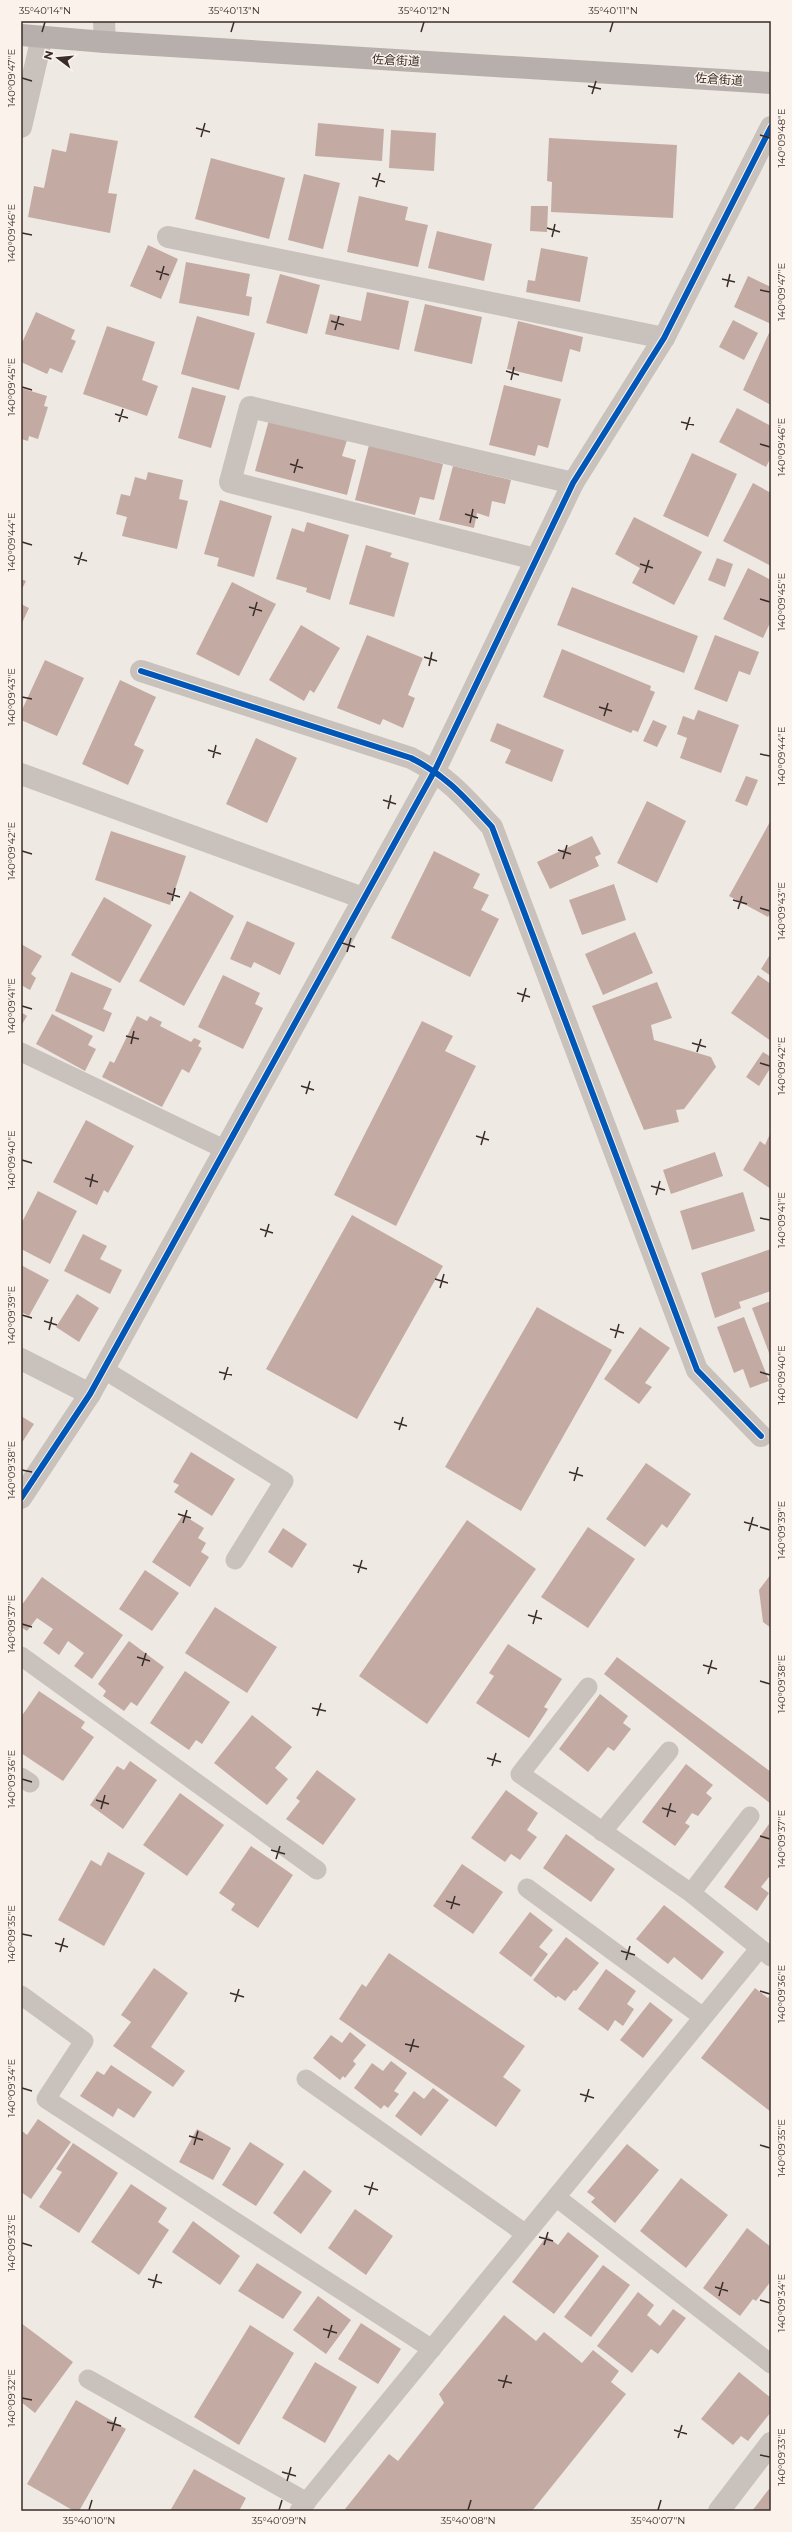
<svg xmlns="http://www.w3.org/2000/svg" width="792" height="2532" font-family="Montserrat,'Noto Sans JP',sans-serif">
	<rect width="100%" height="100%" fill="#efe9e3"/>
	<path fill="#c3aba4" d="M318,123L384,129L382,161L315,156Z
		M391,130L436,133L434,171L389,168Z
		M70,133L118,141L108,193L117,194L110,233L28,217L34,186L44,188L52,149L66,152Z
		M549,138L677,145L673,218L551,212L552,182L547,181Z
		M211,158L285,178L269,239L195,219Z
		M304,174L340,183L323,249L288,240Z
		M359,196L408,207L405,220L428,225L418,267L347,252Z
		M531,206H548L547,232L530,231Z
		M437,231L492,244L484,281L428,268Z
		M148,245L178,259L161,299L130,286Z
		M541,248L588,257L580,302L526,292L528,280L535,281Z
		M186,262L250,274L246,296L252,297L249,316L179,303Z
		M280,274L320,285L307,334L266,323Z
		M748,276L771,287V324L734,307Z
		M367,292L409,301L399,350L325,334L330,314L361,321Z
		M425,304L482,317L472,364L414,351Z
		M36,312L75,330L71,339L76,341L62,373L50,368L47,374L21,362V345Z
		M197,316L255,333L239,390L181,374Z
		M733,320L758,333L744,360L719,347Z
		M518,321L583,337L580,352L570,349L562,382L507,369Z
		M107,326L155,342L142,380L158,386L147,416L83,394Z
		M769,333L771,334V405L743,390Z
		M504,385L561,399L548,448L538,445L535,456L489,445Z
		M192,387L226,396L211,448L178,438Z
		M21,388L47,396L44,406L48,407L38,439L29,436L28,441L21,439Z
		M737,408L771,426V457L766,467L719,442Z
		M269,420L347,440L342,456L356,460L347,495L255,471Z
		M369,445L443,464L434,500L420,497L415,515L355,500Z
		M692,453L737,474L708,537L663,516Z
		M453,466L511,480L505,504L492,501L489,517L477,513L474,528L439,520Z
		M148,472L183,480L179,499L188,501L177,549L122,536L127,517L116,514L121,494L130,496L135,477L146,480Z
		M753,483L771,493V566L723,541Z
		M220,500L272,516L254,577L217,566L219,558L204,554Z
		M634,517L702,552L674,605L632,583L640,568L615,554Z
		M307,522L349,535L330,600L306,592L307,588L276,579L292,528L304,532Z
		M366,545L392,553L390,557L409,563L394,617L349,604Z
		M717,558L733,564L725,587L708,580Z
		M748,568L771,580V621L763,638L723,619Z
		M21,579L26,581L21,591Z
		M232,582L276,604L239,676L196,654Z
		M572,587L698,636L684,673L557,625Z
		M21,604L29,608L21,625Z
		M301,625L340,648L314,693L310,690L304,701L269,680Z
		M367,635L423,658L408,695L415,698L403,728L383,719L380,725L337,708Z
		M715,635L759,652L750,675L739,671L727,702L694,689Z
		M562,649L651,686L650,690L655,692L638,732L633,730L631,733L543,697Z
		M45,660L84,678L57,736L21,720V712Z
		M120,680L156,697L134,745L144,750L128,785L82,764Z
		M698,710L739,725L721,773L680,758L687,738L677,734L683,716L694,720Z
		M653,720L667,726L657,747L643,741Z
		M497,723L564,750L552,782L505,763L511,750L490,741Z
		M256,738L297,758L267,823L226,804Z
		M746,776L758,780L747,806L735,801Z
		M647,801L686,821L657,883L617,863Z
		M771,820V912L768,917L729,896Z
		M111,831L186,856L170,905L95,880Z
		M592,836L601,854L595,857L599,866L550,889L537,862Z
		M434,851L480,874L473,888L489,895L481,910L499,919L470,977L391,938Z
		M614,884L626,920L582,935L569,900Z
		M190,891L234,916L184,1006L139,981Z
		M104,897L152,925L120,983L71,955Z
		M247,921L295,943L280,975L254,962L251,968L230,959Z
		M635,932L653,973L603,995L585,954Z
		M21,944L42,956L31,974L36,978L30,990L21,985Z
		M771,953V976L761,969Z
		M71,972L112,989L103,1009L112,1013L104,1032L55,1011Z
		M223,975L260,993L255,1004L263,1008L243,1049L198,1027Z
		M758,975L771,984V1041L731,1013Z
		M657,982L672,1018L651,1025L654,1040L711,1057L716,1067L684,1109L676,1110L679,1122L644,1130L592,1006Z
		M21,1012L27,1016L21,1026Z
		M52,1014L93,1036L88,1045L96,1049L85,1071L36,1044Z
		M137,1016L147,1021L150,1016L162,1022L160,1026L191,1042L194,1038L201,1041L198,1046L202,1048L189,1073L182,1069L162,1107L102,1077L110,1061L114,1063Z
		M422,1021L453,1036L445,1051L476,1066L396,1226L334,1195Z
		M763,1052L771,1057V1067L759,1086L746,1077Z
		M86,1120L134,1146L108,1193L104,1190L97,1205L53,1182Z
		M770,1134L771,1135V1189L743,1170L760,1141L765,1145Z
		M715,1152L723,1176L671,1194L663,1170Z
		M38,1191L77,1211L50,1264L21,1249V1224Z
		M743,1192L755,1231L692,1250L680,1211Z
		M352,1215L443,1266L357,1419L266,1369Z
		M83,1234L107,1246L100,1259L122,1270L110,1294L64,1271Z
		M771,1249V1291L739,1302L741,1308L715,1318L701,1273Z
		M21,1265L49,1280L29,1316L21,1312Z
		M77,1294L99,1308L79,1342L56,1327Z
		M771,1301V1358L752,1308Z
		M537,1307L612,1350L521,1511L445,1467Z
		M744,1317L769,1381L750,1388L743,1369L734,1373L717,1327Z
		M640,1327L670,1348L645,1383L652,1387L639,1404L604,1379Z
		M21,1416L34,1424L21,1444Z
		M191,1452L235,1479L212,1516L174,1492L179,1485L173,1482Z
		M646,1463L691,1494L667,1528L662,1524L645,1547L606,1519Z
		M183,1515L204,1528L198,1538L206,1543L201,1552L209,1557L190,1587L152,1562Z
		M467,1520L536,1569L427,1724L359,1676Z
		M588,1527L635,1559L588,1628L541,1597Z
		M283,1528L307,1544L292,1568L268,1552Z
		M145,1570L179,1593L152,1631L119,1609Z
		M771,1574V1628L763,1622L759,1590Z
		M42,1577L123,1635L92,1679L74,1666L84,1653L68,1641L59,1655L43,1643L53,1629L37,1618L27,1631L21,1627V1606Z
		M215,1607L277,1647L247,1693L185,1653Z
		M129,1641L164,1667L137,1706L131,1702L124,1711L103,1696L106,1691L98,1684Z
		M508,1644L562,1679L544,1707L548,1709L529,1738L476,1703L494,1676L489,1673Z
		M617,1657L771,1772V1804L604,1674Z
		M185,1671L230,1702L202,1744L196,1740L189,1750L150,1723Z
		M39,1691L85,1722L81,1728L94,1737L63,1781L21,1753V1717Z
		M600,1694L628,1716L623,1723L631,1729L614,1751L608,1747L588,1772L559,1749Z
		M252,1715L292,1747L275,1768L288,1779L267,1805L214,1763Z
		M130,1761L157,1780L123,1829L90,1805L117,1766L124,1770Z
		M686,1764L713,1785L706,1793L712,1798L698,1816L692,1813L685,1823L690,1826L675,1846L642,1822Z
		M317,1770L356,1799L323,1845L286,1819L300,1801L296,1798Z
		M506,1790L538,1813L527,1830L537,1837L520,1860L511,1854L505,1862L471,1838Z
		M180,1793L224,1825L187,1876L143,1845Z
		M769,1824L771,1879L769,1877L761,1887L769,1893L757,1911L724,1887Z
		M566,1834L615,1869L591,1902L543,1868Z
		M251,1846L293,1875L258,1928L231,1910L235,1904L219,1893Z
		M108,1852L145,1873L104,1946L58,1920L91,1860L101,1866Z
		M462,1864L503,1892L473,1934L433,1906Z
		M664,1905L724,1952L702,1980L674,1957L668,1964L636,1939Z
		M530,1912L553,1930L539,1947L548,1954L531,1977L499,1953Z
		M566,1937L599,1963L576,1991L574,1990L565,2001L558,1996L556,1998L533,1980Z
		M389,1953L525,2046L503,2077L521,2090L496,2127L339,2019L362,1984L366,1987Z
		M154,1968L188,1993L151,2047L185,2071L173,2087L113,2046L131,2022L121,2015Z
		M606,1969L636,1991L627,2004L634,2009L623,2026L615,2020L608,2031L578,2009Z
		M755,1988L768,1998L771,1994V2112L701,2058Z
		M650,2002L673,2020L643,2058L620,2040Z
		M350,2032L366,2045L353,2061L356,2064L345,2078L343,2076L340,2080L313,2058L331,2035L342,2043Z
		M391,2061L407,2073L394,2091L399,2094L388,2108L384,2105L381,2109L354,2088L372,2063L383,2071Z
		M111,2065L152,2092L134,2118L118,2108L113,2117L80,2096L97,2071L104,2075Z
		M433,2088L449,2100L421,2136L395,2116L414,2091L424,2099Z
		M38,2119L71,2142L31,2199L21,2192V2130L27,2135Z
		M197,2129L231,2148L213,2180L179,2162Z
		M250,2142L284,2164L256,2206L222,2185Z
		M73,2143L118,2173L79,2233L39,2207L62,2172L56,2169Z
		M627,2144L659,2170L615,2223L591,2202L595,2198L587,2192Z
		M304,2170L332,2191L301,2234L273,2213Z
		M681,2178L728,2215L686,2268L640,2231Z
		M131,2184L167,2208L158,2222L169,2230L139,2275L91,2242Z
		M355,2209L393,2236L366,2275L328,2248Z
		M193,2221L240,2256L220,2285L172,2252Z
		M747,2228L771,2247V2281L756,2301L753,2299L740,2316L703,2288Z
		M568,2232L599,2256L554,2314L512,2282L547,2236L558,2245Z
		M257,2263L302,2292L283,2319L238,2291Z
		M603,2265L630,2285L591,2337L564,2317Z
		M638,2292L654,2305L647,2315L660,2326L673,2309L686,2318L658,2354L651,2349L632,2373L597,2346Z
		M318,2296L351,2320L326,2354L293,2330Z
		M504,2315L536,2341L544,2332L582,2363L593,2350L619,2371L611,2382L626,2394L532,2511H348L345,2509L389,2454L398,2461L444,2403L439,2394Z
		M21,2323L73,2362L35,2413L21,2402Z
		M361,2323L401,2349L378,2384L338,2359Z
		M250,2325L294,2353L239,2445L194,2417Z
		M315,2362L357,2387L325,2443L282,2418Z
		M739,2372L771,2398V2412L748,2441L741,2436L733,2445L701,2419Z
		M76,2400L126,2429L79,2511H74L27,2484Z
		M194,2469L246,2498L239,2511H170Z
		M769,2489L771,2490V2511H752Z"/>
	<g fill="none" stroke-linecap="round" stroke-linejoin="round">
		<path stroke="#c8c1bc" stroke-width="19" d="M21,1052L224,1149
			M103,1369L284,1481L235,1560
			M21,1656L317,1870
			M588,1687L520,1774L691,1893L771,1957
			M21,1777L30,1783
			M602,1832L669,1751
			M527,1888L703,2017
			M691,1893L750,1816
			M21,1995L84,2041L46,2099L432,2349
			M306,2079L526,2234
			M556,2197L771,2364
			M88,2379L307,2502
			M299,2511L759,1949"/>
		<path stroke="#c8c1bc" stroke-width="22" d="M104,21L105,42
			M21,127L42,37
			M168,237L664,338
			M535,559L230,482L250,407L573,483
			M141,671L411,758C447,776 465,798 492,827L697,1370L761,1436
			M21,774L363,898
			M21,1359L90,1394
			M719,2511L771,2443"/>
		<path stroke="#c8c1bc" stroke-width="22" d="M21,1498L90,1394L435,770L573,483L664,338L771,127"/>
		<path stroke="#b7afab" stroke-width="22" d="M21,35L105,42L771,83"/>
		<g stroke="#fbf3eb" stroke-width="8">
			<path id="cycleway" d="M141,671L411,758C447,776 465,798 492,827L697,1370L761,1436
				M21,1498L90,1394L435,770L573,483L664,338L771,127"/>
		</g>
		<use href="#cycleway" stroke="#0057b8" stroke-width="6"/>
	</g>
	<path fill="none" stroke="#3a2d29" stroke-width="1.5" d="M42,32L45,22M231,32L234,22M421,32L424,22M610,32L613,22M22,78L32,81M588,86L601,89M592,94L596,81M196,128L210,132M760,135L770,138M201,137L205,123M372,178L385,182M376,187L380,173M547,228L560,232M22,233L32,235M552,237L555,224M156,271L169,275M722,279L735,282M160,280L164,266M727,287L730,274M760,290L770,292M331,321L344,325M335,330L339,316M506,371L519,375M511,380L514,367M22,387L32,390M115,414L128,418M119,422L123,409M681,422L694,425M686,430L690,417M760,444L770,447M290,464L303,468M294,473L298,459M465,514L478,518M470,523L473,509M22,542L32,545M74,557L87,561M640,564L653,568M78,565L82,552M645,573L649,560M760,599L770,602M249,607L262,611M253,616L257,602M424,657L437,661M429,666L432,652M22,697L32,699M599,707L612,711M604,716L608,703M208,750L221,754M760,754L770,756M213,758L216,745M383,800L396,804M388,809L391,795M558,850L571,854M22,851L32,854M563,859L567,845M167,893L180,897M733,900L747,904M172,901L175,888M760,908L770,911M738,909L742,896M342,943L355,947M347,952L351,938M517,993L530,997M522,1002L526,988M22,1006L32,1009M126,1036L139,1039M692,1043L706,1047M131,1044L134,1031M697,1052L701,1039M760,1063L770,1066M301,1086L314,1090M306,1094L310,1081M476,1136L489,1140M481,1145L485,1131M22,1160L32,1163M85,1178L98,1182M651,1186L665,1190M90,1187L93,1174M656,1195L660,1181M760,1218L770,1220M260,1229L273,1233M265,1237L269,1224M435,1279L448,1283M440,1288L444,1274M22,1315L32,1318M44,1321L57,1325M610,1329L624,1333M49,1330L52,1317M615,1338L619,1324M219,1372L232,1375M760,1372L770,1375M224,1380L228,1367M394,1422L407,1426M399,1430L403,1417M22,1470L32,1472M569,1472L583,1476M574,1481L578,1467M178,1514L191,1518M744,1522L758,1526M183,1523L187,1510M760,1527L770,1530M749,1531L753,1517M353,1565L367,1569M358,1573L362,1560M528,1615L542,1619M22,1624L32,1627M533,1624L537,1610M137,1657L150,1661M703,1665L717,1669M142,1666L146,1653M708,1674L712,1660M760,1681L770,1684M312,1708L326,1711M317,1716L321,1703M487,1758L501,1762M492,1766L496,1753M22,1779L32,1782M96,1800L109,1804M662,1808L676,1812M101,1809L105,1795M667,1817L671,1803M760,1836L770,1839M271,1850L285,1854M276,1859L280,1846M446,1901L460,1905M451,1909L455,1896M22,1934L32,1936M55,1943L68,1947M621,1951L635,1955M60,1952L64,1938M626,1960L630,1946M760,1991L770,1994M230,1993L244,1997M235,2002L239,1989M405,2044L419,2047M410,2052L414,2039M22,2088L32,2091M580,2094L594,2098M585,2102L589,2089M189,2136L203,2140M194,2145L198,2131M760,2145L770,2148M364,2186L378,2190M369,2195L373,2182M539,2237L553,2241M22,2243L32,2246M544,2245L548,2232M148,2279L162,2283M715,2287L728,2291M153,2288L157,2274M719,2296L723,2282M760,2300L770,2303M323,2329L337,2333M328,2338L332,2325M498,2380L512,2383M503,2388L507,2375M22,2398L32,2400M107,2422L121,2426M674,2430L687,2434M112,2431L116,2417M678,2438L682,2425M760,2455L770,2457M282,2472L296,2476M287,2481L291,2467M89,2510L92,2500M279,2510L282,2500M468,2510L471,2500M658,2510L661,2500"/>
	<g text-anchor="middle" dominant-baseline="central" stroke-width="3" stroke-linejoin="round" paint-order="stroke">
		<g font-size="12" fill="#3a2d29" stroke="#fbf3eb">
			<text transform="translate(396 60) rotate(3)">佐倉街道</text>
			<text transform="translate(719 79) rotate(4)">佐倉街道</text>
		</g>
	</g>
	<rect width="792" height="2532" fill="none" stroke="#fbf3eb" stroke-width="44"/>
	<g transform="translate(58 58) rotate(286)" stroke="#fbf3eb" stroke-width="3" paint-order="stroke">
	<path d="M0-3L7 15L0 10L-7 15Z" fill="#3a2d29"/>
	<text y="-6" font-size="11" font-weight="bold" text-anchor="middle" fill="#3a2d29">N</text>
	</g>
	<rect x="22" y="22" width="748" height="2488" fill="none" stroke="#3a2d29" stroke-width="1.5"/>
	<g font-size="10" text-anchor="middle" fill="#3a2d29">
		<text x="45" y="14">35°40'14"N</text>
		<text x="234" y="14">35°40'13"N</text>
		<text x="424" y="14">35°40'12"N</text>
		<text x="613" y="14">35°40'11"N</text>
		<text transform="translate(11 78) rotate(-90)" y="4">140°09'47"E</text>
		<text transform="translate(781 138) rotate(-90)" y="4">140°09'48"E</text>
		<text transform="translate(11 233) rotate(-90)" y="4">140°09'46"E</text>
		<text transform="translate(781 292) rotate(-90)" y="4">140°09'47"E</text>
		<text transform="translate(11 387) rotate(-90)" y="4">140°09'45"E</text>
		<text transform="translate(781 447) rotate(-90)" y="4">140°09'46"E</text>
		<text transform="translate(11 542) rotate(-90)" y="4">140°09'44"E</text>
		<text transform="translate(781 602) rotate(-90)" y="4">140°09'45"E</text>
		<text transform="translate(11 697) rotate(-90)" y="4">140°09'43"E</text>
		<text transform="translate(781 756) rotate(-90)" y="4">140°09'44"E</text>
		<text transform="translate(11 851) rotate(-90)" y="4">140°09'42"E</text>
		<text transform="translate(781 911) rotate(-90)" y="4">140°09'43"E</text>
		<text transform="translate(11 1006) rotate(-90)" y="4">140°09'41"E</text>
		<text transform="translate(781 1066) rotate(-90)" y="4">140°09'42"E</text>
		<text transform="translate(11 1160) rotate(-90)" y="4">140°09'40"E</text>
		<text transform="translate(781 1220) rotate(-90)" y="4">140°09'41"E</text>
		<text transform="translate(11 1315) rotate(-90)" y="4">140°09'39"E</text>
		<text transform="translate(781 1375) rotate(-90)" y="4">140°09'40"E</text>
		<text transform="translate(11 1470) rotate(-90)" y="4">140°09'38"E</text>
		<text transform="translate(781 1530) rotate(-90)" y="4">140°09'39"E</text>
		<text transform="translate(11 1624) rotate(-90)" y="4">140°09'37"E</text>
		<text transform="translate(781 1684) rotate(-90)" y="4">140°09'38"E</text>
		<text transform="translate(11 1779) rotate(-90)" y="4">140°09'36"E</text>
		<text transform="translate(781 1839) rotate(-90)" y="4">140°09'37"E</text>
		<text transform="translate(11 1934) rotate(-90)" y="4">140°09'35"E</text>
		<text transform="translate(781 1994) rotate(-90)" y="4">140°09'36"E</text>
		<text transform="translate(11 2088) rotate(-90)" y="4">140°09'34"E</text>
		<text transform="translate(781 2148) rotate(-90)" y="4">140°09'35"E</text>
		<text transform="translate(11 2243) rotate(-90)" y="4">140°09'33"E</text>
		<text transform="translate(781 2303) rotate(-90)" y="4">140°09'34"E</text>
		<text transform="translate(11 2398) rotate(-90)" y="4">140°09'32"E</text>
		<text transform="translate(781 2457) rotate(-90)" y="4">140°09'33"E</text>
		<text x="89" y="2524">35°40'10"N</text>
		<text x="279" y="2524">35°40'09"N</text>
		<text x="468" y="2524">35°40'08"N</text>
		<text x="658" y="2524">35°40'07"N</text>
	</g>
</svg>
